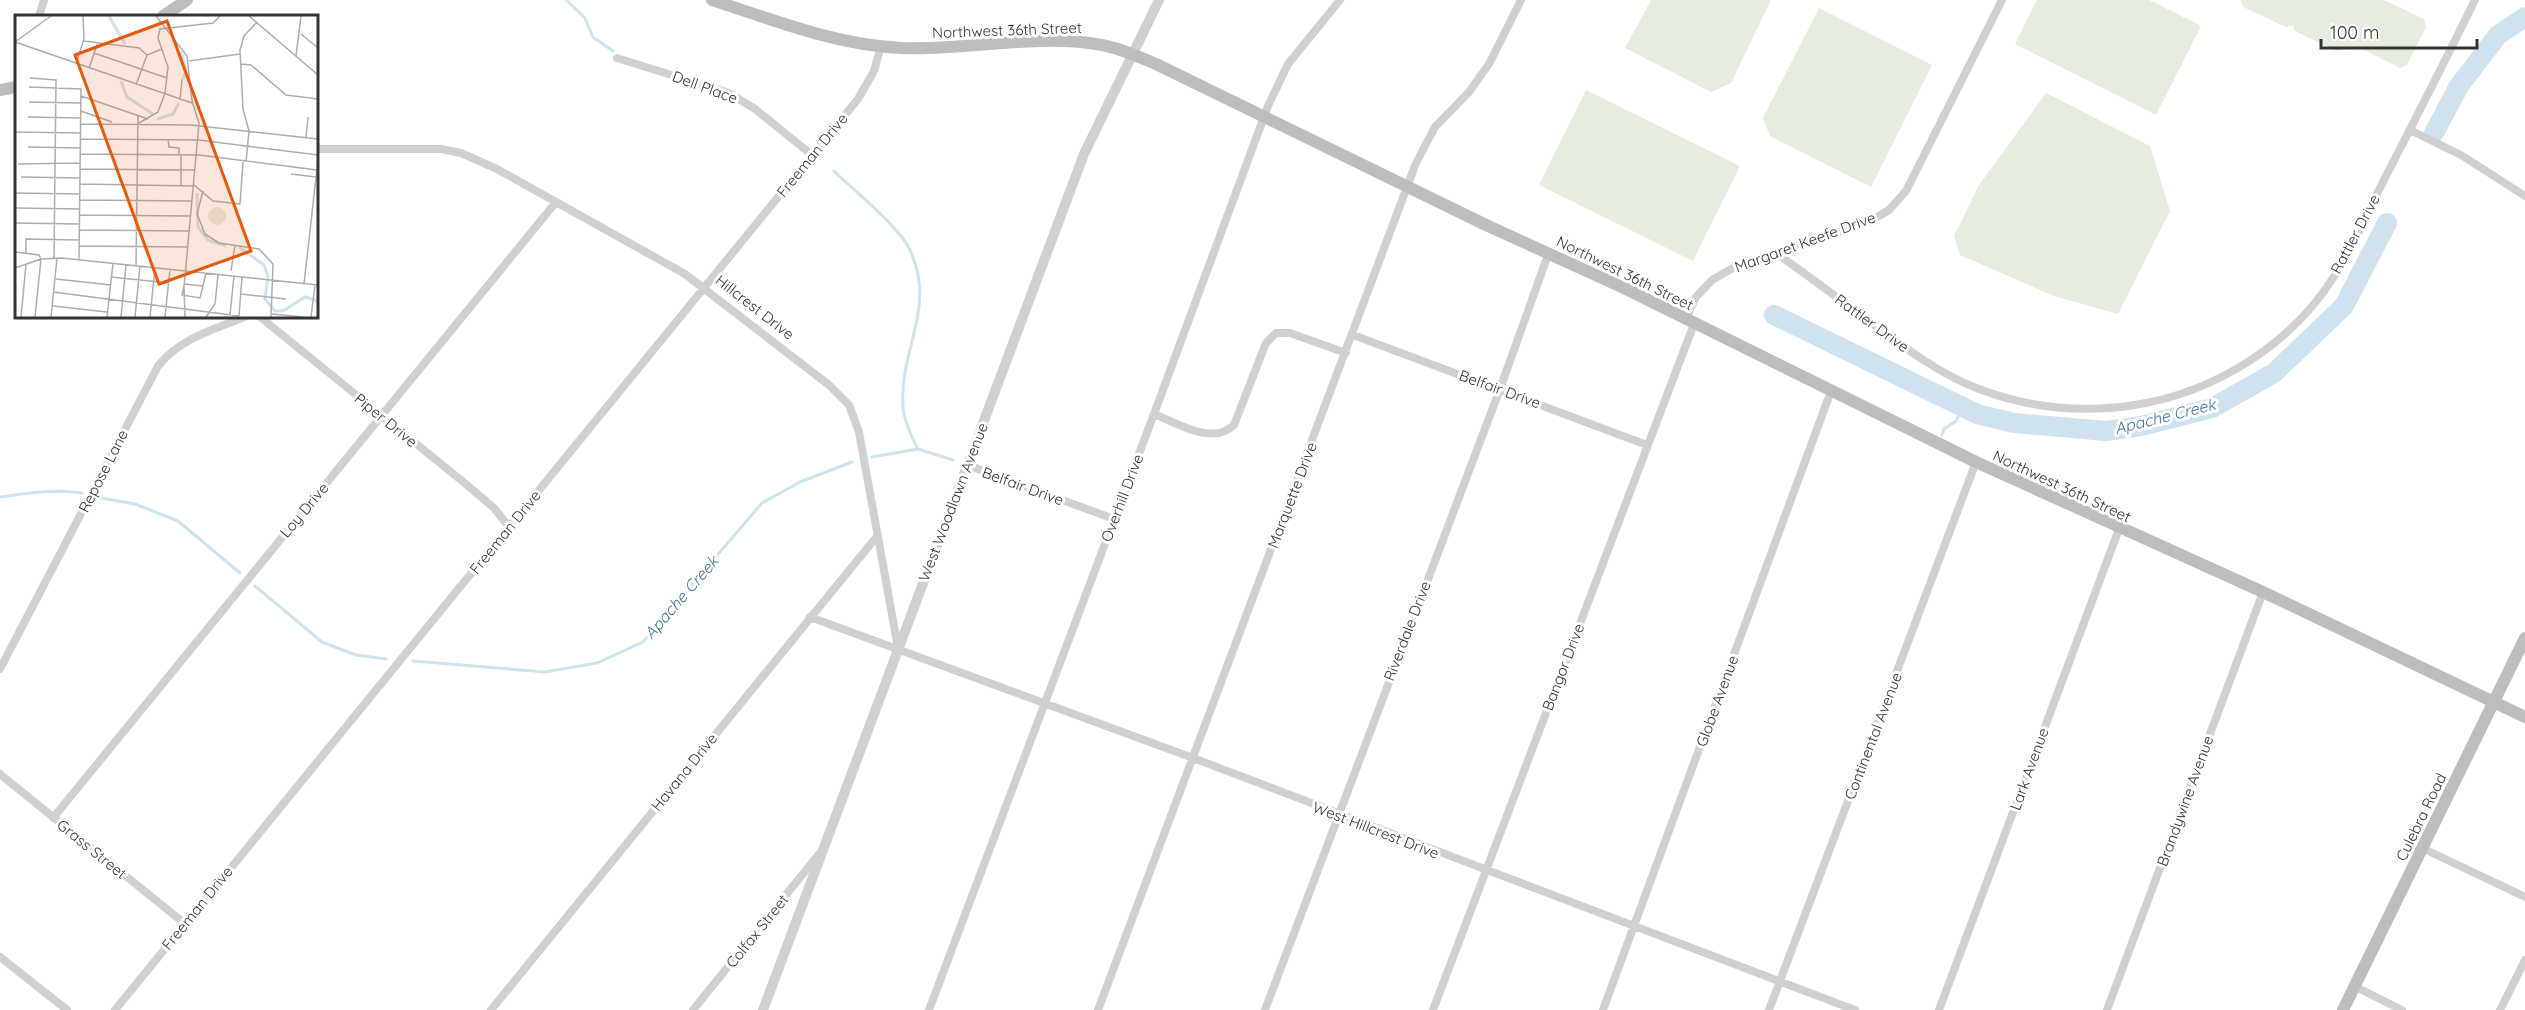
<svg xmlns="http://www.w3.org/2000/svg" width="2525" height="1010" font-family="Quicksand,sans-serif">
	<rect width="100%" height="100%" fill="#fff"/>
	<path fill="#e6ecdf" d="M1651,0H1771L1731,83L1711,92L1625,48Z
		M2037,0H2149L2201,26L2156,115L2015,44Z
		M2241,0H2384L2424,19L2426,27L2407,65L2400,68L2358,47L2336,51L2295,31L2293,25L2286,27L2243,7Z
		M1819,8L1932,65L1871,187L1770,136L1763,118Z
		M1586,90L1740,166L1693,261L1539,185Z
		M2046,93L2150,146L2170,211L2118,314L2054,296L1960,255L1954,236L1979,185Z"/>
	<g fill="none" stroke-linecap="round" stroke-linejoin="round">
		<path stroke="#cfe2ee" stroke-width="3" d="M566,0L585,18L593,37L613,51
			M834,171C854,191 899,226 910,250C937,308 899,350 903,406C904,421 911,436 918,449
			M1942,435L1944,429L1956,421L1963,407
			M872,457L918,449L953,460
			M0,497C27,493 54,489 82,493
			M101,498L135,504L178,521L240,573
			M255,586L322,642L356,655L386,659
			M413,661L545,672L597,663L643,642L762,503L800,482L852,462"/>
		<path stroke="#cfe2ee" stroke-width="20" d="M2434,133L2459,86L2498,35L2525,17
			M1774,315L1977,414L2014,423L2106,431L2141,426L2212,408L2274,373L2344,306L2387,223"/>
		<path stroke="#d0d0d0" stroke-width="8" d="M39,16L44,0
			M617,58L729,93L755,109L812,155
			M2410,130L2461,155L2525,196
			M316,149H441L461,153L497,169L685,274L829,385L849,405L859,432L898,648
			M1776,253C1807,275 1838,298 1869,321C1904,347 1939,374 1979,389C2029,408 2083,413 2135,405C2216,392 2292,344 2335,275C2355,244 2369,209 2386,176C2416,118 2446,59 2475,0
			M259,316L467,485L494,508L509,527
			M1685,320L1696,297L1712,280L1733,268L1869,222L1889,210L1906,191L2002,0
			M1353,335L1647,445
			M1154,414C1177,423 1213,446 1234,425L1266,343L1276,333H1290L1346,353
			M967,465L1114,519
			M810,617L1193,758L1855,1010
			M0,669L158,366C180,338 215,329 247,316
			M0,774L184,923
			M53,818L556,202
			M2422,848L2525,897
			M0,957L67,1010
			M2354,986L2402,1010
			M115,1010L858,99L874,71L881,46
			M491,1010L878,535
			M693,1010L819,854
			M929,1010L1154,414L1268,106L1288,64L1340,0
			M1098,1010L1416,163L1435,127L1469,92L1489,64L1521,0
			M1265,1010L1500,389L1549,252
			M1433,1010L1694,324
			M1603,1010L1831,391
			M1769,1010L1976,462
			M1939,1010L2119,529
			M2107,1010L2263,592
			M2500,1010L2525,960"/>
		<path stroke="#d0d0d0" stroke-width="10" d="M763,1010L1084,154L1159,0"/>
		<path stroke="#bdbdbd" stroke-width="12" d="M712,0C774,20 835,45 901,48C965,51 1032,34 1096,44C1117,47 1137,56 1156,64L1486,225L1624,288L1976,462L2263,592L2525,717
			M163,16L187,0
			M0,90L16,87
			M2343,1010L2525,638"/>
	</g>
	<g text-anchor="middle" dominant-baseline="central" stroke-width="6" stroke-linejoin="round" paint-order="stroke">
		<g font-size="15" fill="#333" stroke="#fff">
			<text transform="translate(1007 30) rotate(-2)">Northwest 36th Street</text>
			<text transform="translate(705 87) rotate(20)">Dell Place</text>
			<text transform="translate(812 155) rotate(-51)">Freeman Drive</text>
			<text transform="translate(2355 234) rotate(-62)">Rattler Drive</text>
			<text transform="translate(1805 242) rotate(-20)">Margaret Keefe Drive</text>
			<text transform="translate(1625 273) rotate(26)">Northwest 36th Street</text>
			<text transform="translate(755 307) rotate(38)">Hillcrest Drive</text>
			<text transform="translate(1872 323) rotate(36)">Rattler Drive</text>
			<text transform="translate(1500 389) rotate(20)">Belfair Drive</text>
			<text transform="translate(386 420) rotate(39)">Piper Drive</text>
			<text transform="translate(103 471) rotate(-63)">Repose Lane</text>
			<text transform="translate(1023 486) rotate(20)">Belfair Drive</text>
			<text transform="translate(2062 486) rotate(25)">Northwest 36th Street</text>
			<text transform="translate(1292 495) rotate(-69)">Marquette Drive</text>
			<text transform="translate(1122 498) rotate(-69)">Overhill Drive</text>
			<text transform="translate(953 502) rotate(-69)">West Woodlawn Avenue</text>
			<text transform="translate(304 510) rotate(-50)">Loy Drive</text>
			<text transform="translate(505 532) rotate(-51)">Freeman Drive</text>
			<text transform="translate(1407 631) rotate(-69)">Riverdale Drive</text>
			<text transform="translate(1563 667) rotate(-69)">Bangor Drive</text>
			<text transform="translate(1717 701) rotate(-70)">Globe Avenue</text>
			<text transform="translate(1873 736) rotate(-69)">Continental Avenue</text>
			<text transform="translate(2029 769) rotate(-70)">Lark Avenue</text>
			<text transform="translate(684 772) rotate(-51)">Havana Drive</text>
			<text transform="translate(2185 801) rotate(-70)">Brandywine Avenue</text>
			<text transform="translate(2421 817) rotate(-64)">Culebra Road</text>
			<text transform="translate(1376 830) rotate(21)">West Hillcrest Drive</text>
			<text transform="translate(92 849) rotate(39)">Grass Street</text>
			<text transform="translate(197 908) rotate(-51)">Freeman Drive</text>
			<text transform="translate(757 931) rotate(-51)">Colfax Street</text>
		</g>
		<g font-size="16" font-style="italic" fill="#3f7597" stroke="#fff">
			<text transform="translate(2165 416) rotate(-14)">Apache Creek</text>
			<text transform="translate(681 597) rotate(-49)">Apache Creek</text>
		</g>
	</g>
	<g transform="translate(15 15)">
		<rect width="303" height="303" fill="#fff"/>
		<path d="M193 201a9 9 0 1 1 18 0a9 9 0 1 1-18 0Z" fill="#e6ecdf"/>
		<path fill="none" stroke="#cfe2ee" stroke-width="3" d="M94,1L110,29M166,36L171,55L168,64M106,66L112,82L138,99M142,104L158,99L164,88M182,178L183,212L193,225L211,231M224,232L249,250L253,261L250,284L260,296H268L290,282L303,286"/>
		<path fill="none" stroke="#adadad" stroke-width="1.5" d="M141,1L172,41L177,86L184,108L169,272L170,302M234,1L303,60M286,19L303,33M69,26L124,33L132,40M0,27L177,88M0,27L36,1M79,38L152,63M281,41L286,1M174,46L225,39M61,49L69,24L68,1M226,49L236,50L271,80L303,84M74,53L83,27M15,63L41,65L39,243M121,70L132,40L147,34M14,72L66,74L64,244M66,81L133,104M165,85L167,64M14,87L66,88M66,96L97,107M13,102L66,103M124,108L143,97L150,78L153,52L143,23L145,14L198,8L205,1M66,109L176,110L303,124M0,117L65,118M291,122L293,102M66,124L184,125L303,140M153,125L154,132L164,133V140M13,132L65,133M65,139L184,140L302,155M231,147L234,116L228,94L225,35L229,21L242,7M3,149L65,148M65,154L180,155M276,159L301,162M6,162L65,163M65,169L179,171M179,170L198,186L225,189L228,147M166,171V140M188,176L182,199L190,219L204,228L244,234L258,249L256,302M0,178L65,179M65,185L177,186M0,193L65,194M65,200L175,201M0,208L64,209M65,215L174,216M64,231L173,232M0,237L24,240L26,244M11,239V224L64,225M121,251L123,100M0,253L26,244L47,243L303,270M216,256L220,230M96,262L154,268M41,264L96,270M169,269L188,271M289,269L303,145M169,271L167,280L185,283L191,258M38,277L224,301M226,279L271,284M38,291L92,297M257,299L288,302M215,300L219,261M224,301L227,262M6,302L11,249M20,302L26,244M36,302L42,243M92,302L98,248M106,302L111,250M120,302L125,251M135,302L140,253M150,302L155,254M191,302L200,289L203,260M296,302L300,270"/>
		<path fill="#e8590c" fill-opacity="0.15" stroke="#e8590c" stroke-width="3" d="M152,6L236,236L144,269L60,40Z"/>
		<rect width="303" height="303" fill="none" stroke="#333" stroke-width="3"/>
	</g>
	<path d="M2321 39v9h156v-9" fill="none" stroke="#333333" stroke-width="3"/>
	<text x="2330" y="39" font-size="18" fill="#333333" stroke="#ffffff" stroke-width="4.5" paint-order="stroke">100 m</text>
</svg>
